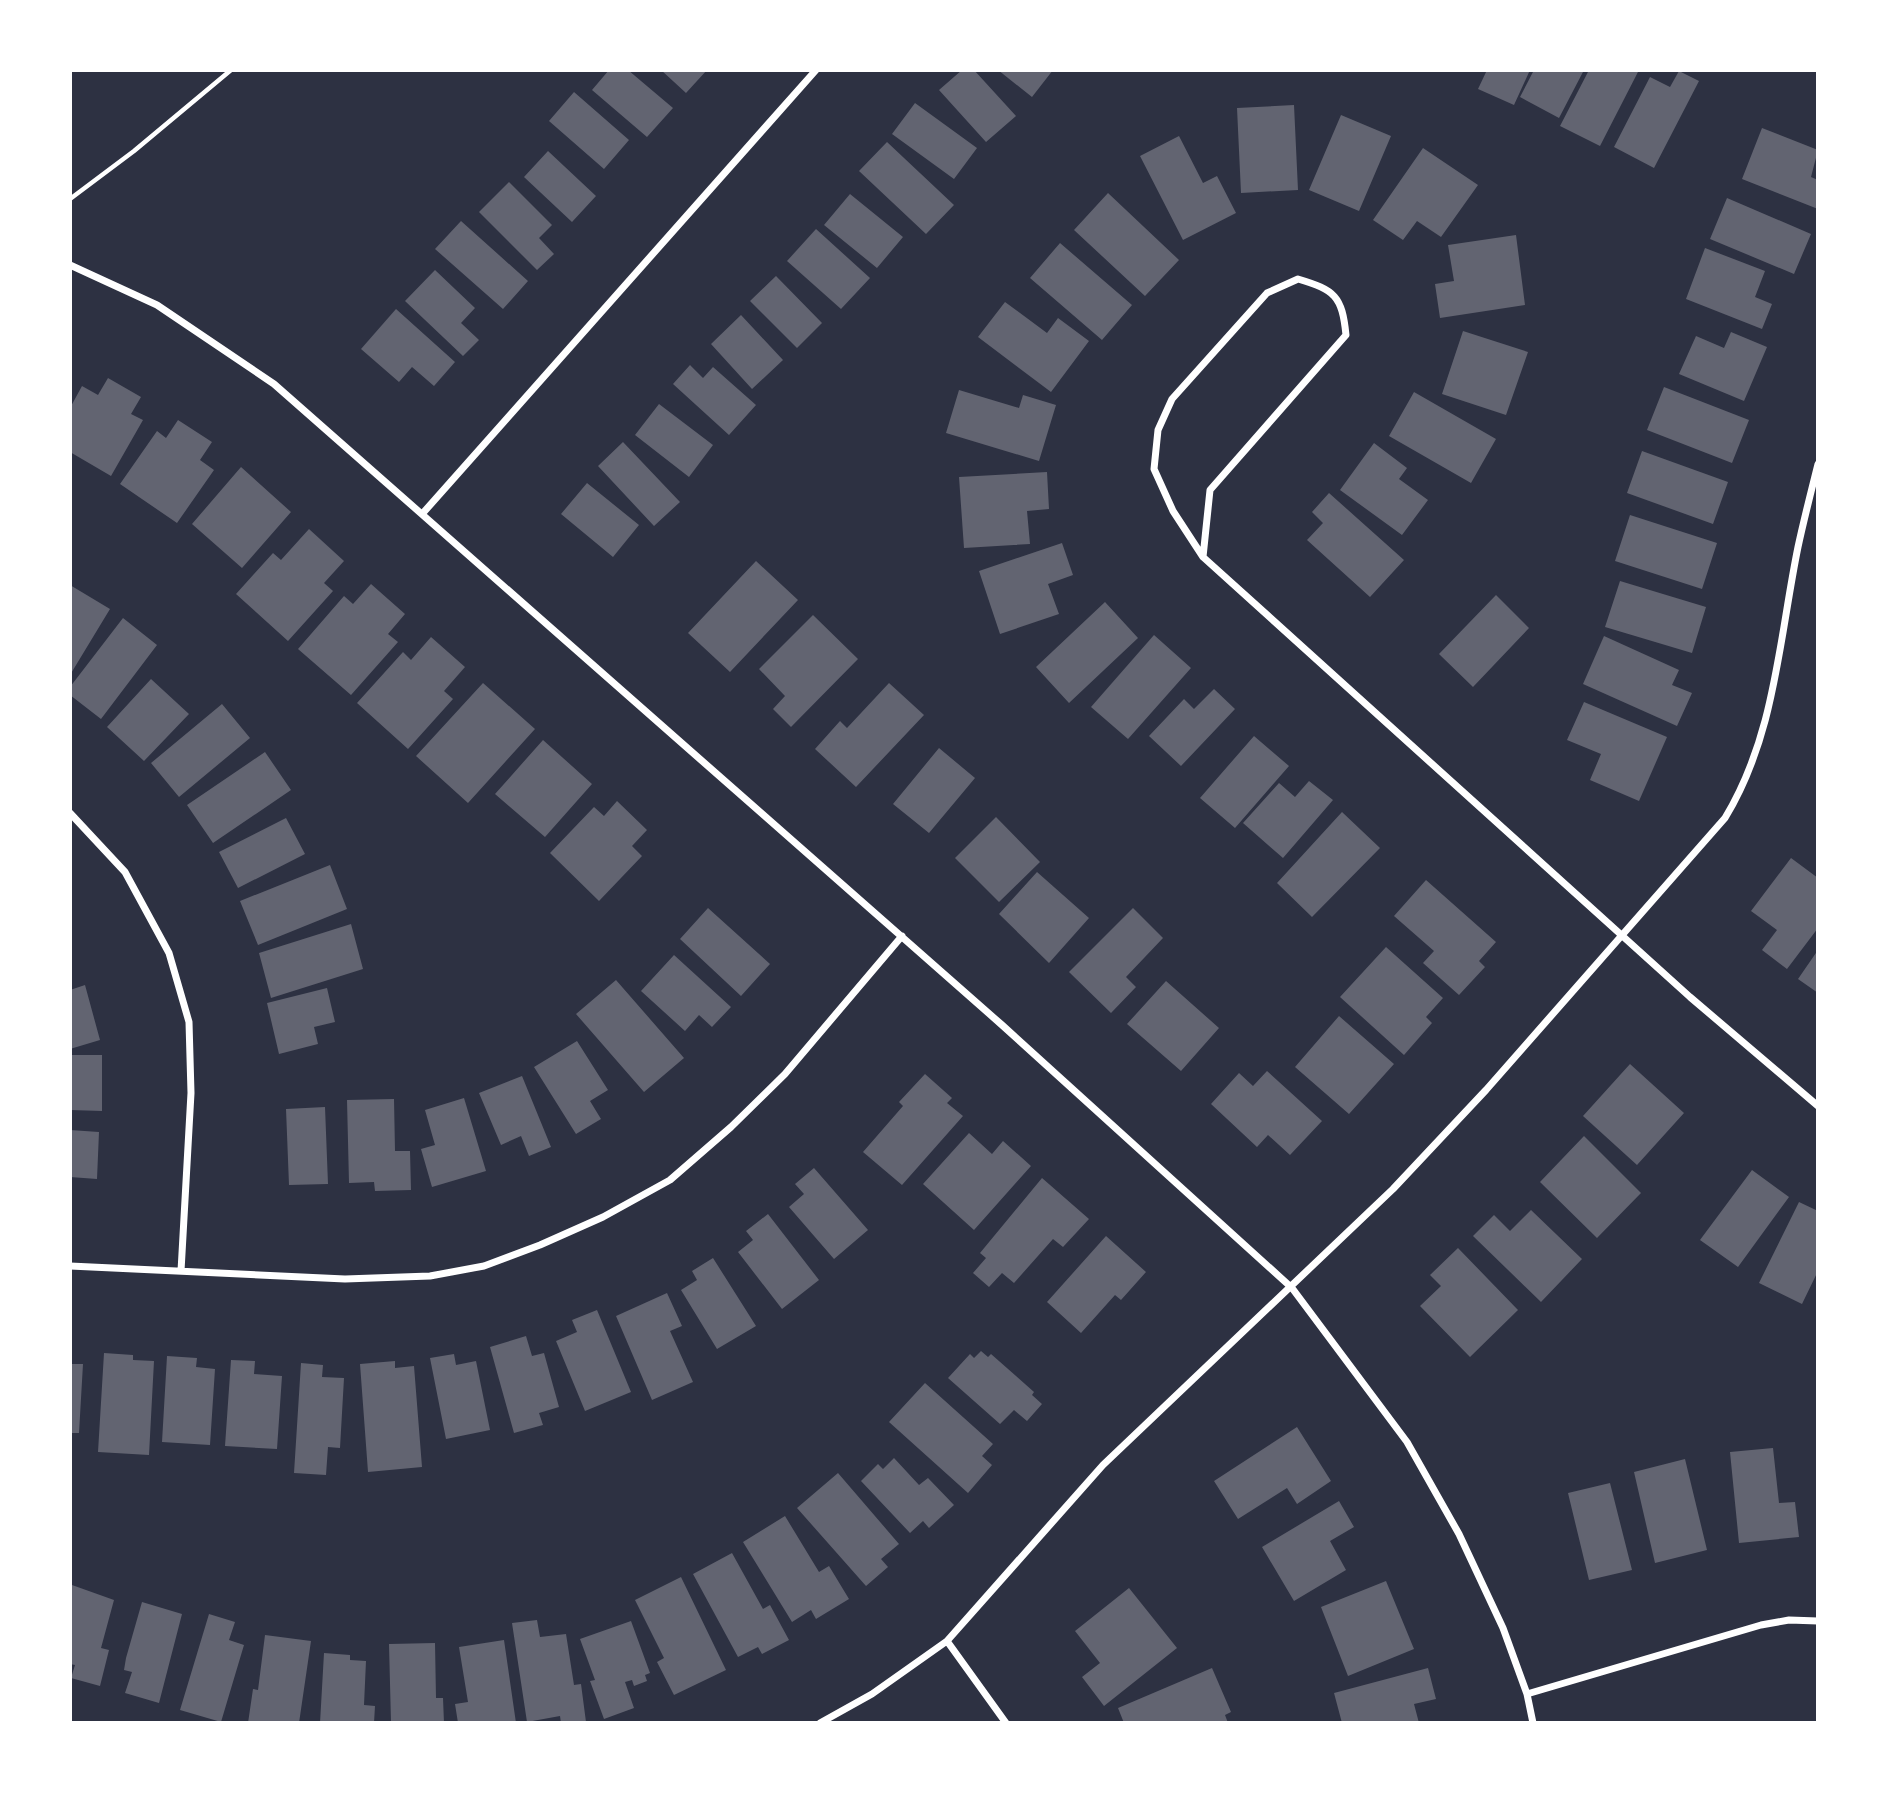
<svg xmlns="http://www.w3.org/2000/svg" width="1888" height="1793" font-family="Barlow,sans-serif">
	<rect width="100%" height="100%" fill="#2d3142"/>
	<path fill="#626471" d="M609,70H628L673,108L647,137L592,90Z
		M661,70H707L686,93Z
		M962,70H974L1016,116L986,142L939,90Z
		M998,70H1053L1032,97Z
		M1487,70H1530L1514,105L1478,89Z
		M1534,70H1584L1559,118L1520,97Z
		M1589,70H1639L1600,146L1560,126Z
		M1679,71L1699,81L1654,168L1614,147L1650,77L1670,87Z
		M574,92L629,140L604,169L549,121Z
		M915,103L977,148L954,179L892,134Z
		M1294,105L1298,190L1241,193L1237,108Z
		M1341,115L1391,136L1359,211L1309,190Z
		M1762,128L1818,150L1811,177L1818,180V209L1742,179Z
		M1179,136L1203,183L1217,176L1236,213L1183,240L1140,156Z
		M887,142L954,205L926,234L859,171Z
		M1423,148L1478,185L1441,237L1417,221L1403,240L1373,220Z
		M548,151L596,196L572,222L524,177Z
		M509,182L552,225L539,238L554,254L537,270L479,212Z
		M1108,193L1179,260L1145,296L1074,230Z
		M850,194L903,237L877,268L824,225Z
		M1727,198L1811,234L1794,274L1710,239Z
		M461,221L528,281L503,309L435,249Z
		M816,229L870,278L841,309L787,261Z
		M1516,235L1525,305L1440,318L1435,284L1454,281L1448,245Z
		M1060,243L1132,305L1102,340L1030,278Z
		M1705,248L1765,271L1755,297L1772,304L1762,329L1686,299Z
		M435,270L475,308L461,323L479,340L463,356L405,301Z
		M776,276L822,323L797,348L750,301Z
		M1005,302L1047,333L1058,318L1089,341L1051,392L978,337Z
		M396,309L455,362L434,386L412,367L399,382L361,349Z
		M741,315L783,360L752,389L711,344Z
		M1463,331L1528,352L1506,415L1442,394Z
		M1731,332L1767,347L1744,401L1679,374L1696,336L1724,348Z
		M690,365L703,378L713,367L756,405L729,435L673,384Z
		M108,378L141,397L131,414L143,420L111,476L70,452V408L82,386L98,395Z
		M1664,387L1749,420L1732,463L1647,430Z
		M959,390L1019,408L1023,395L1056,405L1039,461L946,433Z
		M1414,392L1496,439L1471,483L1389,436Z
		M659,404L713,445L689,477L635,435Z
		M178,420L212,442L200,460L214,470L177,523L120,484L157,431L166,438Z
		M623,442L680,502L654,526L598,466Z
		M1374,443L1407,468L1399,479L1428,500L1402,535L1340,490Z
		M1642,451L1728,482L1713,524L1627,493Z
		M241,467L291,512L242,568L192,524Z
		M1047,472L1049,509L1027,511L1030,544L964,548L959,477Z
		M587,483L639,525L613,557L561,514Z
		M1329,493L1404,560L1370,597L1307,540L1323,523L1312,512Z
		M1630,515L1717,543L1702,589L1615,561Z
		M309,529L344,561L324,583L333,591L288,641L236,594L273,553L281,560Z
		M1062,543L1073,575L1048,584L1059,614L1000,634L979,571Z
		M756,561L798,600L730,672L688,633Z
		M1620,581L1706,607L1692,653L1605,627Z
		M371,584L405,614L388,634L398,642L351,695L298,649L344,596L353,604Z
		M70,585L110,609L70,675Z
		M1496,595L1529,628L1473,687L1439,654Z
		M1105,602L1138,638L1069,703L1036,667Z
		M813,615L858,659L791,727L773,709L785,696L759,669Z
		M123,618L157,645L101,719L70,695V687Z
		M1154,635L1191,668L1128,739L1091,707Z
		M1604,636L1679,670L1672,685L1692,693L1677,726L1583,684Z
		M431,637L465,667L444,691L453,699L408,749L357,703L403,652L411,660Z
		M151,679L189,714L144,761L107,727Z
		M483,683L535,729L468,803L416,756Z
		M889,683L924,715L856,787L815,749L840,721L847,728Z
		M1214,689L1235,709L1181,766L1149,736L1184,699L1194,709Z
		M1584,702L1667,737L1639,801L1590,780L1601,754L1567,740Z
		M222,704L250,738L179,797L151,763Z
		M1254,736L1289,766L1235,828L1200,798Z
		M543,740L592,784L545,837L495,794Z
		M939,748L975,778L929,833L893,804Z
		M265,752L291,790L213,843L187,805Z
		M1309,781L1333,800L1283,858L1243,823L1279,783L1295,797Z
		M617,801L647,830L632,846L642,856L599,901L550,853L594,807L604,816Z
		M1342,812L1380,848L1312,917L1277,883Z
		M996,817L1040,862L999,902L955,858Z
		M286,818L305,854L238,888L219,852Z
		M1791,858L1818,878V928L1787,969L1762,950L1777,930L1751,911Z
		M330,865L347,909L258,945L240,901Z
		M1037,872L1089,918L1049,963L999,914Z
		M1426,880L1496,942L1479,961L1485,967L1459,995L1423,963L1434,951L1394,916Z
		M708,908L770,964L741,996L680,939Z
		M1133,908L1163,938L1126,977L1136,987L1111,1013L1069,972Z
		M351,924L363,969L271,998L259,953Z
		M1386,947L1443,998L1426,1017L1432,1023L1404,1055L1340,997Z
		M1818,950V993L1798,979Z
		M674,955L731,1007L712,1027L699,1015L685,1031L641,991Z
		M616,980L684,1058L644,1092L576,1014Z
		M1166,981L1219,1028L1181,1071L1127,1024Z
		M85,985L100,1040L70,1049V990Z
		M327,988L335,1022L314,1027L318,1044L279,1054L267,1003Z
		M1339,1016L1394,1064L1349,1114L1295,1067Z
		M577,1041L608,1090L590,1101L601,1119L576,1134L534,1067Z
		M70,1055H102V1111L70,1110Z
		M1630,1064L1684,1113L1637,1165L1583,1116Z
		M1267,1071L1322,1121L1290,1155L1268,1135L1257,1147L1211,1104L1239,1073L1253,1086Z
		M925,1074L952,1098L947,1103L963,1116L902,1185L863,1152L903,1106L899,1102Z
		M522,1076L551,1147L529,1156L521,1136L501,1145L479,1093Z
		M464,1098L486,1171L432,1187L421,1149L435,1145L425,1110Z
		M394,1099L395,1151H410L411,1190L375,1191L374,1182L349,1183L347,1100Z
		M325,1107L328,1184L289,1185L286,1109Z
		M70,1130L99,1132L97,1179L70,1177Z
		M969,1133L992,1154L1003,1141L1031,1166L974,1230L923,1184Z
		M1584,1136L1641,1193L1597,1238L1540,1182Z
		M814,1168L868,1230L834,1259L789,1207L804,1194L795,1184Z
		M1752,1170L1789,1197L1738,1267L1700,1240Z
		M1042,1178L1089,1219L1063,1247L1053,1239L1014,1283L1002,1273L989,1287L973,1273L986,1258L980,1253Z
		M1799,1202L1818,1211V1271L1802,1304L1759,1283Z
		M1531,1210L1582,1259L1541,1302L1473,1236L1494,1215L1510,1231Z
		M768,1214L819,1280L782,1309L738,1252L753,1240L746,1231Z
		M1106,1236L1146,1272L1121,1300L1115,1295L1081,1333L1047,1302Z
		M1458,1248L1518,1310L1470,1357L1420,1306L1441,1286L1430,1275Z
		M713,1258L756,1326L717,1349L681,1290L697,1280L692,1271Z
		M667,1293L682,1326L670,1331L693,1382L652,1400L616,1316Z
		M597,1310L631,1392L585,1411L556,1341L577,1332L572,1320Z
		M526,1336L532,1356L544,1353L559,1407L539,1413L543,1425L514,1433L490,1347Z
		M981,1351L988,1357L991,1354L1034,1392L1032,1395L1042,1404L1027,1421L1014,1410L1000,1424L948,1378L970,1354L974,1358Z
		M104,1353L133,1355V1360L154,1361L149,1455L98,1452Z
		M454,1354L456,1365L476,1361L490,1430L446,1439L430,1358Z
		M167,1356L197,1358L196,1367L215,1369L210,1445L162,1442Z
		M231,1360L255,1361L254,1374L282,1376L277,1449L225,1446Z
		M395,1361V1368L414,1366L422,1467L368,1472L360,1364Z
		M301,1363L323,1365L322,1377L344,1378L340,1448L328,1447L326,1475L294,1473Z
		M70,1364H83L79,1433H70Z
		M925,1383L993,1444L982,1456L992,1465L968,1493L889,1422Z
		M1297,1427L1331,1481L1297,1504L1287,1488L1238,1519L1214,1481Z
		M1773,1448L1779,1503L1795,1502L1799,1537L1739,1543L1730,1452Z
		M894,1458L919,1485L928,1478L954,1505L929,1528L923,1521L910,1533L861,1481L878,1464L883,1469Z
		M1685,1459L1707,1550L1655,1563L1634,1472Z
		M838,1473L899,1544L881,1559L888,1567L866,1586L797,1508Z
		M1610,1483L1632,1570L1589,1580L1568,1493Z
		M1339,1501L1354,1527L1330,1541L1346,1570L1294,1601L1262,1547Z
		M785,1516L819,1572L829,1566L849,1599L816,1619L811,1610L792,1622L743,1542Z
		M732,1553L763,1609L770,1605L789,1640L762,1654L758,1647L738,1657L693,1574Z
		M681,1577L726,1670L674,1695L657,1662L664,1658L635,1600Z
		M1386,1581L1414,1649L1348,1676L1321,1607Z
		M72,1585L114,1600L101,1648L109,1650L100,1686L71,1678L75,1665L70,1664Z
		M1129,1588L1177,1648L1104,1706L1082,1677L1100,1663L1075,1631Z
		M142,1602L182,1614L159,1703L125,1693L132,1672L124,1670L126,1658Z
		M209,1614L235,1622L229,1640L244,1645L221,1722L180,1710Z
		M537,1620L540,1637L566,1634L574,1685L581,1684L586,1722L561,1723L560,1716L527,1722L512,1623Z
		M631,1621L650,1673L645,1675L647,1681L634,1686L632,1680L625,1682L634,1708L604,1719L590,1681L595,1680L580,1639Z
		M265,1635L311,1641L299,1723H248L253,1689L258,1690Z
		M504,1640L516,1723H458L455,1704L468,1702L459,1647Z
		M435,1643L436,1698H443L444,1723H391L389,1644Z
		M324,1653L350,1655V1660L366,1661L364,1705L375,1706L374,1723H320Z
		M1212,1668L1231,1712L1225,1715L1228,1723H1124L1118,1708Z
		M1428,1668L1436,1699L1414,1704L1419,1723H1342L1334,1693Z"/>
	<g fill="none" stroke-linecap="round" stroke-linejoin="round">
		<path stroke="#fff" stroke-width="4.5" d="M70,199L134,151L231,70"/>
		<path stroke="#fff" stroke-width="7" d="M70,265L157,305L274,384L1002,1025L1292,1288L1407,1442L1459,1534L1503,1628L1527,1694L1533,1723
			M423,513L816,70
			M1203,557L1173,511L1154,469L1158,430L1172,399L1267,293L1298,279C1335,290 1342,296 1346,335L1210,490L1203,557L1690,997L1818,1106
			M70,813L125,872L169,953L189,1022L191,1093L181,1271
			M70,1266L345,1279L430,1276L484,1266L540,1245L603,1217L670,1180L731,1127L785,1074L902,936
			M947,1641L1006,1723
			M1527,1694L1761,1625L1789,1620L1818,1621
			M820,1723L872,1694L947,1641L1103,1465L1393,1189L1486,1090L1725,818C1775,736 1779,640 1798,547C1804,519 1811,492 1818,464"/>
	</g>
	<rect width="1888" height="1793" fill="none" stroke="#ffffff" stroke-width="144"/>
</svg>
